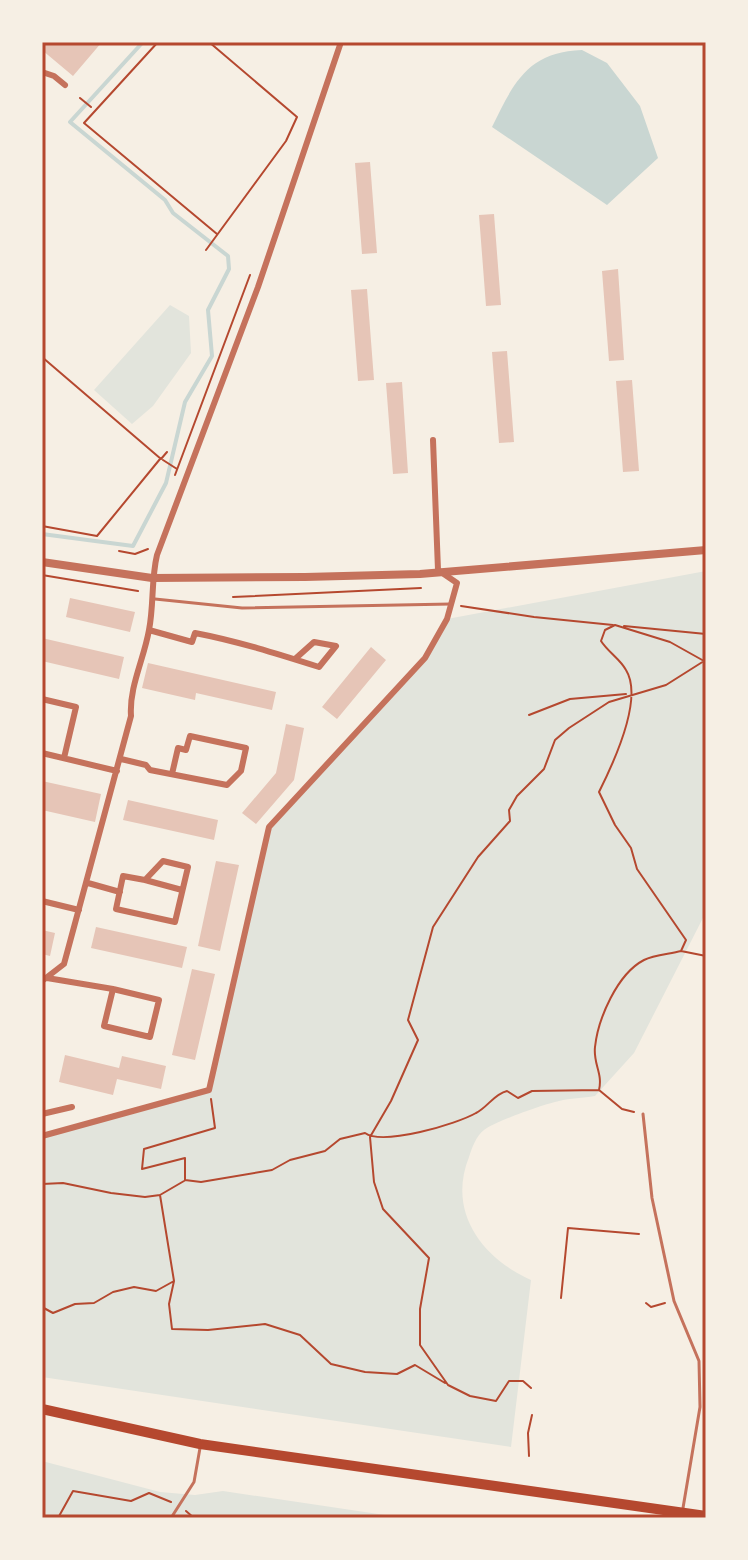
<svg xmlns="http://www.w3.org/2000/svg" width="748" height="1560" font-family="Inter,sans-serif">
	<rect width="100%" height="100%" fill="#f6efe4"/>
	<path fill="#e2e4dc" d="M170,305L189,316L191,353L153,406L132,424L94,390Z
		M706,571V912L634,1053L595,1096C583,1098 570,1098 559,1101C544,1104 494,1122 484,1130C476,1136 472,1148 469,1157C447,1212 482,1258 531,1280L511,1447L42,1377V1136L209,1090L269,827L425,658L447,619Z
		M42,1461L160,1492L195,1495L223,1491L405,1518H45L46,1512L42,1507Z"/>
	<path fill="#c9d6d2" d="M582,50L607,63L640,106L658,158L607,205L492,127C514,82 528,52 582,50Z"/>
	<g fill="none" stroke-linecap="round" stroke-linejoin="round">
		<path stroke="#c9d6d2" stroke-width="4" d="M42,534L133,546L166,483L185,402L212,356L208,310L229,269L228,256L173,213L165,200L70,122L143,42"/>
	</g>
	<path fill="#e6c5b7" d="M42,42H102L73,76L42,50Z
		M370,162L377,253L362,254L355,163Z
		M494,214L501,305L486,306L479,215Z
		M618,269L624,360L609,361L602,271Z
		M367,289L374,380L358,381L351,290Z
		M507,351L514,442L499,443L492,352Z
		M632,380L639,471L623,472L616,381Z
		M402,382L408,473L393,474L386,383Z
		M70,598L135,612L130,632L66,617Z
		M42,638L124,657L119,679L42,661Z
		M371,647L386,660L337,719L322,707Z
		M148,663L276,692L272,710L196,693L195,700L142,688Z
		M286,724L304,728L294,780L256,824L242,813L276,773Z
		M42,781L101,794L95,822L42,810Z
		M128,800L218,820L214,840L123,820Z
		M216,861L239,865L220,951L198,946Z
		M96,927L187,947L182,968L91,948Z
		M42,930L55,933L50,956L42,954Z
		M192,969L215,974L195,1060L172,1055Z
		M65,1055L119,1068L122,1056L166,1066L161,1089L117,1079L113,1095L59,1082Z"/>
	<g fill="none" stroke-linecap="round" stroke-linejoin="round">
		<path stroke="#b5482f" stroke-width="2" d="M158,42L84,123L217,234
			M80,98L91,107
			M206,250L286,141L297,117L209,42
			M42,357L161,459L167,452
			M163,460L177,469
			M175,475L250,275
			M42,526L97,536L160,459
			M119,551L135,554L148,549
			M42,575L138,591
			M233,597L421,588
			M461,606L534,617L613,625
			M624,626L706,634
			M529,715L570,699L626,694
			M681,951L706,956
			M211,1099L215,1128L144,1149L142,1169L185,1158V1180L201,1182L272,1170L290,1160L325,1151L340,1139L365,1133C383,1146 457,1124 476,1113C488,1107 494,1094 507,1091L518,1098L532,1091L599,1090
			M42,1184L63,1183L111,1193L145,1197L160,1195L184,1181
			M174,1281L169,1304L172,1329L208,1330L265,1324L300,1335L331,1364L365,1372L397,1374L415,1365L445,1383
			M561,1298L568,1228L639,1234
			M646,1303L651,1307L665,1303
			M42,1307L53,1313L75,1304L94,1303L113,1292L134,1287L156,1291L174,1281L160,1195
			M531,1388L523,1381H509L496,1401L470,1396L448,1385L420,1345V1309L429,1258L383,1209L374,1182L370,1137L391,1101L418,1040L408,1020L433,927L478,857L510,821L509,810L517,796L544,769L555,740L569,728L609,702L666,685L704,661L670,642L615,625L605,630L601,641C608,652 620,659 626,670C644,699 613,764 599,792L615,825L631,848L637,869L686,940L681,951C670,954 654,955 644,960C617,974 598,1019 595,1047C593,1064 603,1073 599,1090L622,1109L634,1112
			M529,1456L528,1433L532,1415
			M186,1511L194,1518
			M58,1518L73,1491L131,1501L149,1493L171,1502"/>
		<path stroke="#c5725c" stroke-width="3" d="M155,599L242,608L451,604
			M643,1114L652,1198L674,1301L699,1361L700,1407L683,1508
			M171,1518L194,1482L200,1448"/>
		<path stroke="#c5725c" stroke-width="6" d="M42,72L54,76L65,85
			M149,630L192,642L195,633C237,641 278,654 319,667L336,646L314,642L295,659
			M42,699L76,707L64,758
			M42,753L117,771
			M121,759L146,765L150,770L227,785L241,771L246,748L190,736L186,750L178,748L172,774
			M42,844V851
			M163,861L188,867L175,922L116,909L123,876L145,880Z
			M145,880L182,890
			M88,883L120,892
			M42,901L79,910
			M47,978L113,989L159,1000L150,1037L104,1026L113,989
			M42,981L64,964L131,716C129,687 144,659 149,630C154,605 151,580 157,555L258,287L341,42
			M42,1114L72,1107
			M42,1136L209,1090L269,827L425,658L447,619L457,583L438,570L433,440"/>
		<path stroke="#c5725c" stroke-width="8" d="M42,562L152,578L305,577L420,574L706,550"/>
		<path stroke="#b5482f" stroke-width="10" d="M42,1409L200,1444L706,1516"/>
	</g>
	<rect width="748" height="1560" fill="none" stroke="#f6efe4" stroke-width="88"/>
	<rect x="44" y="44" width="660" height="1472" fill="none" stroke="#b5482f" stroke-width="3"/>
</svg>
